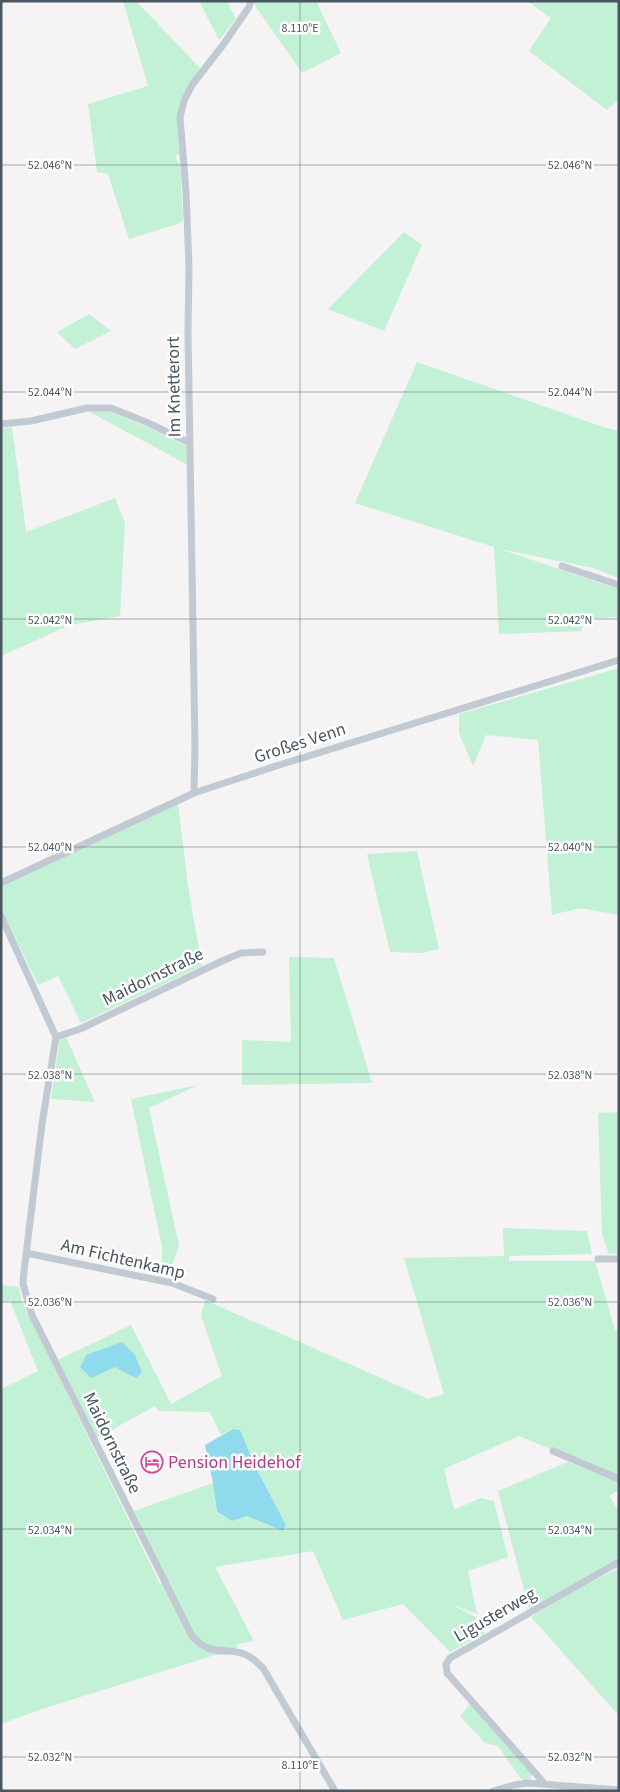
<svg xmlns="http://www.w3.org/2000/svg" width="620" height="1792" font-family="'Source Sans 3',sans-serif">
	<rect width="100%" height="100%" fill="#f5f3f3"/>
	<path fill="#c3f1d5" d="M123,1H136L200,68L181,99L177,118L179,154L175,157L180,166L183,219L181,223L129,239L108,174L97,172L88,104L148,86Z
		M199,1H227L236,19L219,40Z
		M255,1H316L341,53L302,73L254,4Z
		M527,1L619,2V99L607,110L529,51L551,18Z
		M404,232L422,245L384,331L328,309Z
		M89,314L111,331L75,349L57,332Z
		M417,362L606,428L619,431V578L593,568L500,549L618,589V617L585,619L581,631L499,634L494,547L355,503Z
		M88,411L111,412L151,429L186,446L188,465Z
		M12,427L26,532L115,498L125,523L120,616L70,625L1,656V429Z
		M619,668V915L580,908L552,915L538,740L486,735L473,766L459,733V714Z
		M178,804L188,886L202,966L81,1023L58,976L38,985L1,908V887Z
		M417,851L439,949L422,953L390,952L367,854Z
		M289,957L334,958L372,1083L242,1085V1040L291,1042Z
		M66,1037L95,1102L51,1099L60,1039Z
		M198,1085L149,1108L179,1246L170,1271L162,1270V1247L131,1099Z
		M619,1112V1254H609L602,1234L598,1113Z
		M503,1228L587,1231L592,1254L509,1256V1261H595L615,1330L619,1329V1477L519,1436L444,1469L454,1510L481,1498L494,1501L508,1557L468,1571L477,1614L450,1604L474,1616L485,1633L450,1652L403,1604L343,1620L313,1551L215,1567L254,1641L237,1644V1655H215L45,1708L1,1724V1389L38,1371L11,1303V1297L10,1301L1,1303V1285L19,1287L22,1302L160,1584L167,1581L134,1511L213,1483L217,1513L232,1521L247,1516L282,1531L286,1525L257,1470L240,1430L233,1429L221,1435L210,1412L159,1411L155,1406L97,1438L58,1360L131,1325L171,1404L222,1376L201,1316L205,1300L428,1399L444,1394L404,1258L504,1256Z
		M568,1462L619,1482V1490L609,1496L619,1511V1559L529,1609L498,1491Z
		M619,1568V1716L531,1617L574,1591Z
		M471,1703L533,1774L529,1780H522L498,1746L485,1743L460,1716Z"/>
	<path fill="#90daee" d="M122,1342L135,1355L142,1373L136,1378L115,1367L91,1378L80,1367L86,1355Z
		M233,1429L240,1430L257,1470L286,1525L283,1531L247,1516L232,1521L217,1512L213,1483L205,1445Z"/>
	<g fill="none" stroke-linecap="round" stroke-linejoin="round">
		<path stroke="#c1cad2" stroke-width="7" d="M1,424L31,421L87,408H111L146,422L190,443
			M562,566L619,585
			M194,793L195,746L188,333L189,267L186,192L180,117L184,101L192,85L223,45L249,7L251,1
			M1,883L194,793L276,766L619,660
			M1,916L56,1037L42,1124L24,1271L23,1284L32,1315L192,1636C212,1658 221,1646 244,1654C252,1657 257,1662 263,1668L335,1791
			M56,1037L80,1029L222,961L241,953L263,952
			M26,1253L172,1283L213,1299
			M598,1259H619
			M553,1451L619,1479
			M544,1783L447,1673L446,1664L450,1658L619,1562
			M493,1791L514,1785L528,1783L619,1790"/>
	</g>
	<path fill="none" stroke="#4a5661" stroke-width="1" stroke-opacity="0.45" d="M300,1V1791M1,165H619M1,392H619M1,619H619M1,847H619M1,1074H619M1,1302H619M1,1529H619M1,1757H619"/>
	<defs>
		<g id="hotel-ring" transform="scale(1.125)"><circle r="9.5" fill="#fff" stroke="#d1479c" stroke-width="1.5"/><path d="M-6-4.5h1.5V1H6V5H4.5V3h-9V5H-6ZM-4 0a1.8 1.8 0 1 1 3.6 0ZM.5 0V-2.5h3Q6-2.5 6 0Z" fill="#d1479c"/></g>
	</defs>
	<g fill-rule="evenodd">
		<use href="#hotel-ring" x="152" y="1462"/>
	</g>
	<g text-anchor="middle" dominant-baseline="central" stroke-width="5" stroke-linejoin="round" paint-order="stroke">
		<g font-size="18" fill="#4a5661" stroke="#fff">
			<text transform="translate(174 387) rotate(-91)">Im Knetterort</text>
			<text transform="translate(300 743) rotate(-18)">Großes Venn</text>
			<text transform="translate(153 977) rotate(-26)">Maidornstraße</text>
			<text transform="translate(123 1259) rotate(13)">Am Fichtenkamp</text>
			<text transform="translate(112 1443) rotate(64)">Maidornstraße</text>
			<text transform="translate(495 1615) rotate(-30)">Ligusterweg</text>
		</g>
		<g font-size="18" fill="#b23c85" stroke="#fff" text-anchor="start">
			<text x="168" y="1462">Pension Heidehof</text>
		</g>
	</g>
	<g font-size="12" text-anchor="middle" fill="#4a5661" stroke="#fff" stroke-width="5" stroke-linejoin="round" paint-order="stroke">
		<text x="300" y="32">8.110°E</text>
		<text x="50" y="169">52.046°N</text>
		<text x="570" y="169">52.046°N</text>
		<text x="50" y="396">52.044°N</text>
		<text x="570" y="396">52.044°N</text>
		<text x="50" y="624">52.042°N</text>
		<text x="570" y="624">52.042°N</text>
		<text x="50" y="851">52.040°N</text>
		<text x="570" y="851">52.040°N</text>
		<text x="50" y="1079">52.038°N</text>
		<text x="570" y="1079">52.038°N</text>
		<text x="50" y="1306">52.036°N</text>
		<text x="570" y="1306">52.036°N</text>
		<text x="50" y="1534">52.034°N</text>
		<text x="570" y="1534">52.034°N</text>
		<text x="50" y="1761">52.032°N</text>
		<text x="570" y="1761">52.032°N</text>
		<text x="300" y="1769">8.110°E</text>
	</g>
	<rect width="620" height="1792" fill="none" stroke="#4a5661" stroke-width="5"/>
</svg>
